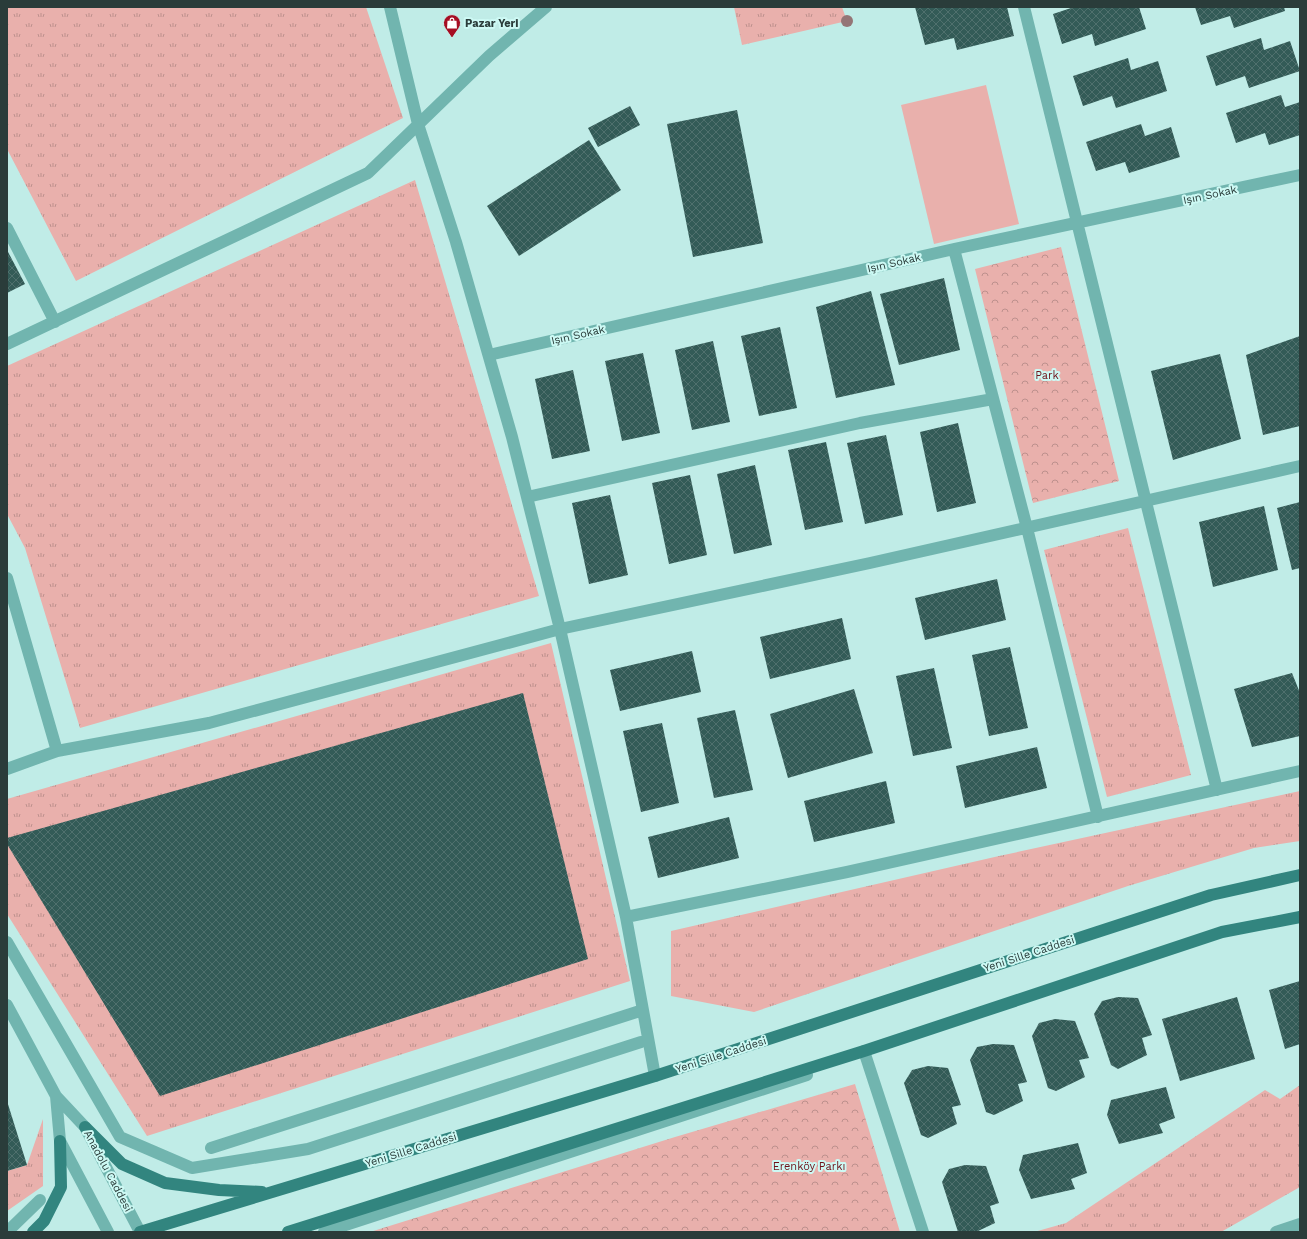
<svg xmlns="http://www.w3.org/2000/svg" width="1307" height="1239" font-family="'Work Sans',sans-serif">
	<defs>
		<pattern id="grass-tufts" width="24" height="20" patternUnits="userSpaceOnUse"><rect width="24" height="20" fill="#e9b0ac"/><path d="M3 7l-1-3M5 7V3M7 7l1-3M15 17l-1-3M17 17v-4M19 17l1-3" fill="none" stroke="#bd908d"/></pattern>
		<pattern id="park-crowns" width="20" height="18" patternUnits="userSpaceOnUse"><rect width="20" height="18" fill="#e9b0ac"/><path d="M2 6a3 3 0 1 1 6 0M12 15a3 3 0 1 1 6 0" fill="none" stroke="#bd908d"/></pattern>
		<pattern id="building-cross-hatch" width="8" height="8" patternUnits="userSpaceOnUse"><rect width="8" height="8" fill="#335b57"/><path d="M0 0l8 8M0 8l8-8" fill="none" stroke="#4f706d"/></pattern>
	</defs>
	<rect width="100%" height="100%" fill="#c0ece7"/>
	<path fill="url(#grass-tufts)" d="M7,7H366L403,118L76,281L7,149Z
		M734,7H842L847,21L742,45Z
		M415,180L539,596L80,728L25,548L7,514V366Z
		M1128,528L1191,775L1107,797L1044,550Z
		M551,643L630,981L147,1136L7,914V799Z
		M1300,791V841L1254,848L1128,886L754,1012L671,996V931L999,856Z
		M1300,1085V1187L1221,1232H1034L1066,1223L1265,1090L1280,1099Z
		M43,1119V1186L7,1211V1171L27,1165Z"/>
	<path fill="url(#park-crowns)" d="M1061,247L1119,481L1033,503L975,269Z
		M855,1084L900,1232H370L675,1137Z"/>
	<path fill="#e9b0ac" d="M986,85L1019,224L934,244L901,105Z"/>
	<path fill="url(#building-cross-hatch)" d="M915,7H1007L1014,36L957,50L954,38L925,45Z
		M1074,7H1139L1146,29L1095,46L1092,34L1062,44L1053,14Z
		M1195,7H1284L1285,11L1234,28L1230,16L1201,25Z
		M1261,38L1264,50L1290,41L1300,71L1249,88L1245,76L1216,86L1206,56Z
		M1128,58L1131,70L1158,61L1167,91L1116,108L1112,96L1083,106L1073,76Z
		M1281,95L1285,107L1300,102V135L1269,145L1265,133L1236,143L1226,113Z
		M630,106L640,125L598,147L588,128Z
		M737,110L763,243L693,257L667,124Z
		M1141,124L1145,136L1171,127L1180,157L1129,173L1125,162L1096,171L1086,142Z
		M589,140L621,190L519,256L487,206Z
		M7,250L25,284L7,293Z
		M944,278L960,350L899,365L880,294Z
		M871,291L895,385L836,398L816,307Z
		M780,327L797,408L759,416L741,336Z
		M1300,336V426L1263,435L1246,355Z
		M713,341L730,422L692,430L675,350Z
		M643,353L660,433L622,441L605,361Z
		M1220,354L1241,439L1173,460L1151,371Z
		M573,370L590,451L552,459L535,379Z
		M958,423L976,503L937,512L920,432Z
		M886,435L903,515L865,524L847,443Z
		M826,442L843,522L805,530L788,450Z
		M755,465L772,545L734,554L717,474Z
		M690,475L707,555L669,564L652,483Z
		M610,495L628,575L589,584L572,503Z
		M1300,502V568L1292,570L1277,508Z
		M1264,506L1278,570L1213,587L1199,522Z
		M997,579L1006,620L925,640L915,598Z
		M842,618L851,659L770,679L760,637Z
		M1010,647L1028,728L989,736L972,655Z
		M692,651L701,692L620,711L610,670Z
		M934,668L952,748L913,756L896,676Z
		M1292,673L1300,693V736L1252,747L1234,689Z
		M854,689L873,753L788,778L770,714Z
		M523,693L588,959L160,1096L7,844V838Z
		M735,710L753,790L714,798L697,718Z
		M662,723L679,803L641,812L623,731Z
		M1037,747L1047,788L965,808L956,766Z
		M886,781L895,823L814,842L804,801Z
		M729,817L739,858L658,878L648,837Z
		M1300,981V1044L1285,1049L1269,990Z
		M1118,997L1138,998L1152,1035L1142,1038L1147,1055L1118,1069L1111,1065L1094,1014L1102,1001Z
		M1237,997L1255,1059L1180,1081L1162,1019Z
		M1055,1019L1075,1021L1089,1058L1079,1060L1085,1077L1056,1091L1048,1088L1032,1036L1039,1023Z
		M993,1044L1014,1045L1027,1082L1018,1084L1023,1101L994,1115L986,1112L970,1060L977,1047Z
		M928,1066L948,1068L961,1105L952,1107L957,1124L928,1138L921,1135L904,1083L912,1070Z
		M1166,1087L1175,1118L1159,1124L1163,1133L1119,1144L1107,1115L1111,1100Z
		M7,1101L27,1165L7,1171Z
		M1078,1143L1087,1173L1071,1179L1075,1189L1031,1199L1019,1170L1023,1155Z
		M965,1165L986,1166L999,1203L990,1206L995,1223L976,1232H958L942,1182L949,1169Z"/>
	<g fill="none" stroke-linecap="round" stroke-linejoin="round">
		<path stroke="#71b5af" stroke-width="12" d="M390,7L418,124L456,242L512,437L560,629L626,917L655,1076
			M1024,7L1217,790
			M7,228L55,322
			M954,249L1027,528L1098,817
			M7,344L368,173L489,56L546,7
			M489,355L954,249L1300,175
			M527,497L860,423L993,399
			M7,578L57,751
			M7,769L57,751L209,723L560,629L870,563L1300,466
			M626,917L847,872L1300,771
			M7,942L120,1137L192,1168L308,1149L641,1042
			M7,1005L56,1096L85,1127L140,1232
			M864,1051L923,1232
			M56,1096L60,1141L108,1232
			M211,1148L643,1010
			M7,1232L40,1200
			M324,1232L807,1075
			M1276,1232L1300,1224"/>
		<path stroke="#32857f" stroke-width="12" d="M85,1127L122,1164L165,1183L219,1190L262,1192
			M33,1232L44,1221L61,1187L60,1141
			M140,1232L655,1076L1211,895L1300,875
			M288,1232L864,1051L1222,932L1300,917"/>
	</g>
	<circle fill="#947576" cx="847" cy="21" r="6"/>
	<defs>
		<g id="shop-pin" transform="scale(0.9)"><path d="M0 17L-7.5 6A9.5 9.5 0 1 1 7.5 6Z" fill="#a60d23" stroke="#cdf9f4"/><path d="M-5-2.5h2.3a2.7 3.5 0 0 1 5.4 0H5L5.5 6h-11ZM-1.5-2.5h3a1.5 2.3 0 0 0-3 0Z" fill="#fff"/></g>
	</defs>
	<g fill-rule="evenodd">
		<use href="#shop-pin" x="452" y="23"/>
	</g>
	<g text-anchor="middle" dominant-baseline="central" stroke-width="4" stroke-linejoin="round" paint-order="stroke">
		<g font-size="11" font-weight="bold" fill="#2a3c3a" stroke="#cdf9f4" text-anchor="start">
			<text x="465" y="23">Pazar Yeri</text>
		</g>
		<g font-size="11" fill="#2a3c3a" stroke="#cdf9f4">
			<text transform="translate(1210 195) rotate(-12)">Işın Sokak</text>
			<text transform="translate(894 263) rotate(-13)">Işın Sokak</text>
			<text transform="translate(578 335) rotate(-13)">Işın Sokak</text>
			<text transform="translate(1029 954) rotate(-18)">Yeni Sille Caddesi</text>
			<text transform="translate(721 1055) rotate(-18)">Yeni Sille Caddesi</text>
			<text transform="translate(411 1150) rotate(-17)">Yeni Sille Caddesi</text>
			<text transform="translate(108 1171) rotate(62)">Anadolu Caddesi</text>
		</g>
		<g font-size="11" fill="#70131a" stroke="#cdf9f4">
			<text x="1047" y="375">Park</text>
			<text x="809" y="1166">Erenköy Parkı</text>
		</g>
	</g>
	<rect width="1307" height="1239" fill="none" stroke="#2a3c3a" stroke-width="16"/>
</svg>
